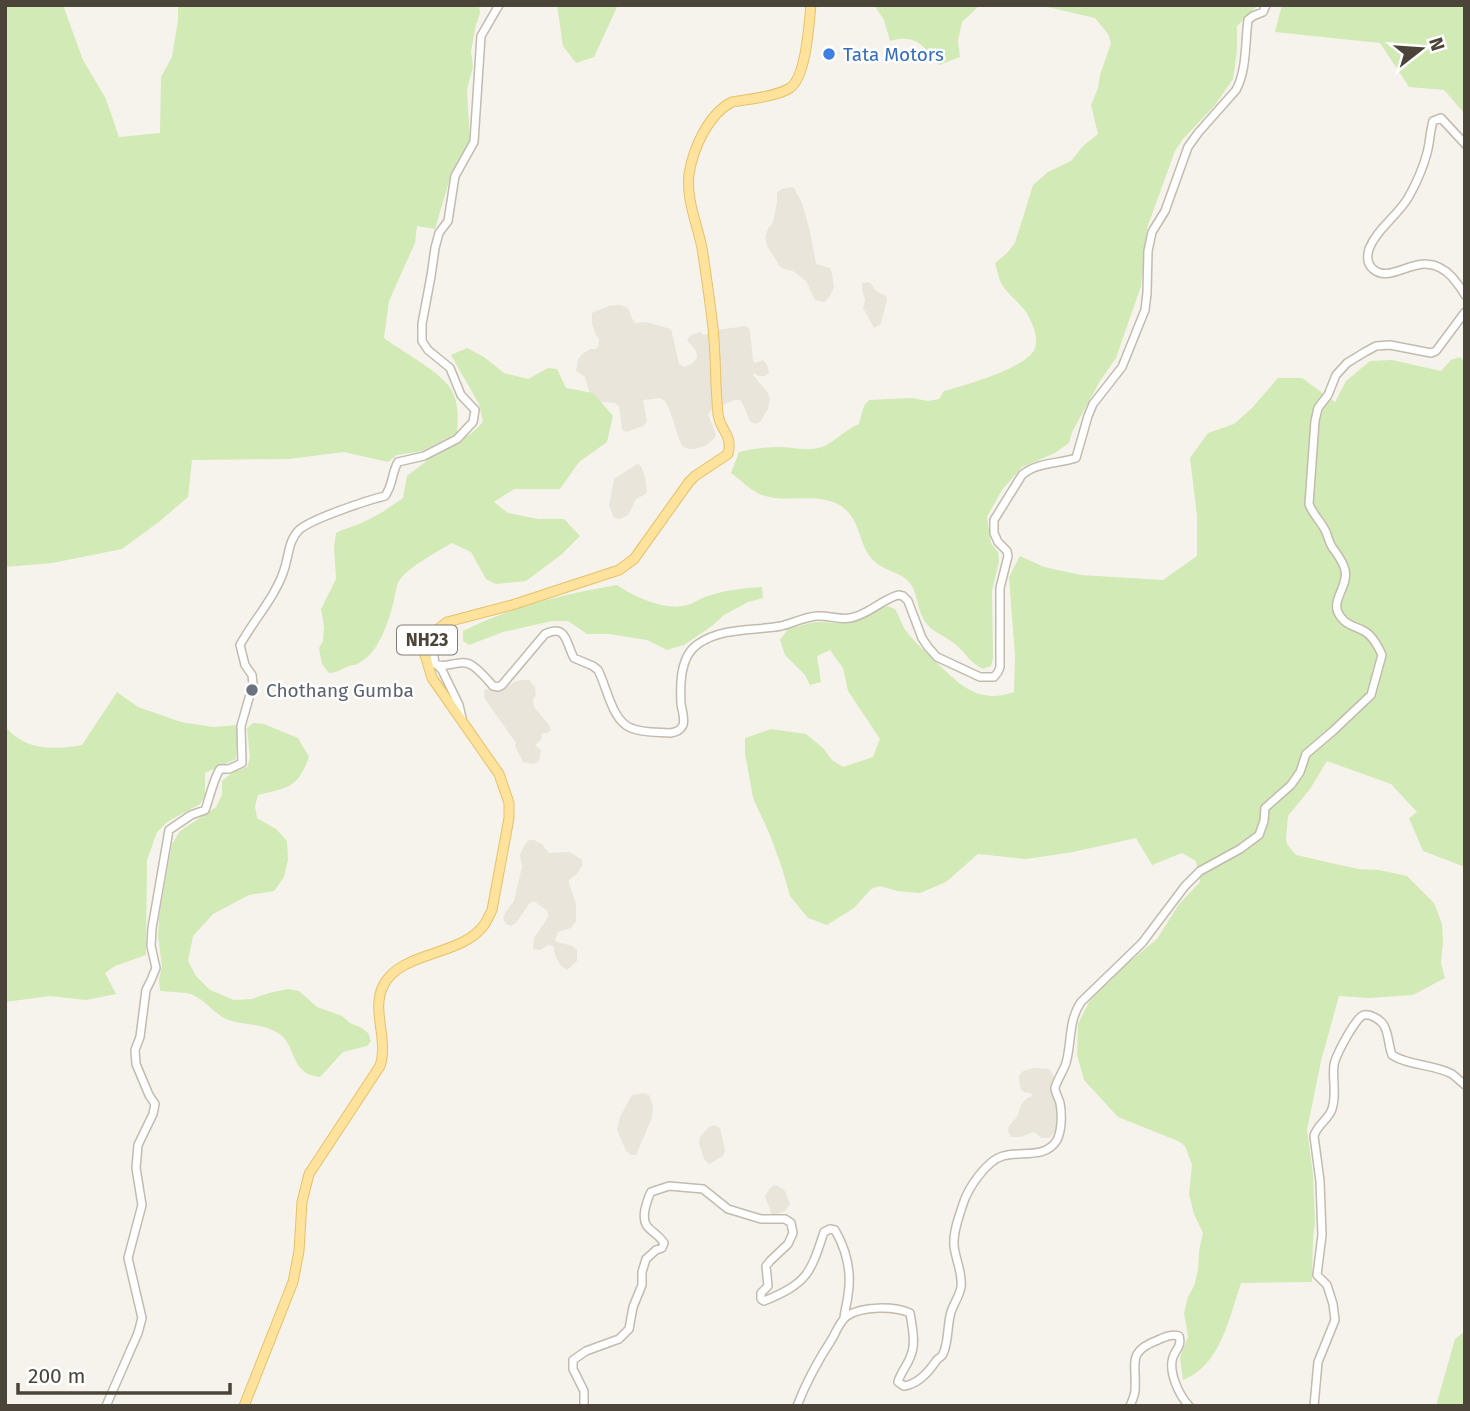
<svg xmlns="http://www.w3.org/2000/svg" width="1470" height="1411" font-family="'Fira Sans',sans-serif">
	<rect width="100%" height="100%" fill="#f6f3ec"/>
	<path fill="#eae5da" d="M791,187L794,188L802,203L810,231L816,264L830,268L832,274L834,287L830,296L824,302L815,300L806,281L793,271L781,268L767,246L765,237L768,229L773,222L777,203V192L782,189Z
		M870,282L876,291L886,296L887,299L881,324L874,328L863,308L865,300L862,290V283Z
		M620,305L628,308L632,318L635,323L646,322L671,329L679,364L684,367L692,364L697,357L696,351L687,340L691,335L700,332L704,335L717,330L746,326L750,330L753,361L755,363L763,360L767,364L769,373L765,376H759L754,373L753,375L768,393L770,398L768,409L760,422L755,424L750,421L742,402L740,400H734L712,410L708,414L716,434L714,439L705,446L694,449H689L683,447L680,442L670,411L665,401L660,398L643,400L647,422L643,426L626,432L622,429L619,406L615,403L604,402L593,405L585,377L576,371L578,360L581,355L590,349H596L599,345V339L596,335L592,324V313L608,306Z
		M637,464L641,466L645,477L647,491L646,494L636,499L628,515L620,519L614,518L609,506L614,479Z
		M522,680H529L535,687L536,695L533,699L534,707L549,725L551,730L547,733H542L541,740L535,745L541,750L539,761L534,764L523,762L515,746L516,743L485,699L484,690L494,688H505L516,681Z
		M529,840H534L542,844L549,853L570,852L582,860V866L576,875L569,880V883L576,904V921L571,928L558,932L555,940L557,942L573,946L577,950V961L567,970L560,965L555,955L553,946L548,945L541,950L533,949L534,938L548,917V912L546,910L534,901L529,904L516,923L511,926L506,924L503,919L505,913L514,901L522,867L520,855L525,844Z
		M1034,1068L1049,1069L1055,1078L1054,1089L1060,1116L1057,1130L1049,1138H1041L1034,1132L1020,1137H1011L1008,1131L1009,1126L1017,1117L1021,1105L1027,1098L1032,1096L1031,1093L1023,1092L1020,1087L1019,1076L1023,1071Z
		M644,1093L649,1095L653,1106L652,1118L636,1155H631L626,1151L617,1130L620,1117L632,1095Z
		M715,1125L720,1128L725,1150L723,1156L709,1164L704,1159L699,1143L700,1137L709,1127Z
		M774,1185L778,1186L785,1191L790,1204L785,1211L772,1216L765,1196L769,1189Z"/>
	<path fill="#d2eab5" d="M5,5H63L83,60L106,99L119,137L160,133L161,77L172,57L178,20V5H479L480,13L476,25L471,51L473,67L467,89L470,142L452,171L435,229L417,226L415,243L389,301L384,338C401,351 441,372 451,389C459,403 458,419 457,433L422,451L397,455L388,462L344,452L289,459L192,460L188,497L160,521L122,549L52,563L5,567Z
		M557,5H618L594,57L576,63L563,46Z
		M874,5H980L962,22L958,41L960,57L939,65C924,47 917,33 890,41L884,20Z
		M1039,5H1258L1237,26V51L1233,79L1215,105L1183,139L1175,151L1147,228L1141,286L1116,358L1100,381L1072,432L1069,443L1055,453L1022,467L1002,490L987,517L991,543L998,552L999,561L992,591L993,658L991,666L983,669C970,663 966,653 955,644C943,634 931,633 923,618C917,607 917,592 910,583C897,568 879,573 867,552C858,536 858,517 841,506C818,491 787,504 762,495C751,491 741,480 731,473L739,452C750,449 767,447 778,447C792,447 807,452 822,447C832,444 846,429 859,424L864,406L869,400L912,398L928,401L939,399L944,391C965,385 1028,368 1035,348C1039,336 1032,322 1026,312C1019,302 1007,294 1001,283C998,277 997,269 995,263L1007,253L1015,243L1033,185L1048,172L1071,161L1083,146L1098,134L1091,105L1098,88L1100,75L1111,43L1108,34L1095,18Z
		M1282,5H1465V114L1444,90L1409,87L1380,43L1275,32Z
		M467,348L484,357L504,373L528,379L548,368L557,369L566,388L593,393L613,416L607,442L579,462L560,489H514L494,502L508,513L538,519H564L580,536L562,554L526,581L496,584L486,579L471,552L452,543C438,551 407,568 399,581C395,589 395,599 392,608C387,626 377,654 359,663C356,665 352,665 349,666C341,669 337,673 329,673L322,664L319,648L323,641L324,626L321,609L336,579L334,547L336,533C345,528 354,527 363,522C378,516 390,507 403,498L407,476L433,456L472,433L483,422L479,404L451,355Z
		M1460,357L1465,362V867L1423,851L1409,818L1417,812L1391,784L1327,761L1310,789L1288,816L1286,838L1287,844L1296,855L1358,869L1379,870L1407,876L1434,903L1442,924L1443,942L1441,963L1445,978L1413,995L1369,998L1339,996L1321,1061L1307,1130L1313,1174L1315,1222L1313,1237L1312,1282L1241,1283C1229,1318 1221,1365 1183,1380L1180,1357L1188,1337L1184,1313L1188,1297L1194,1286L1198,1270L1199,1251L1203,1233L1194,1214L1189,1194L1192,1165L1185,1146L1178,1141L1118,1117L1084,1080L1077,1055L1078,1024L1089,1002L1111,977L1157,939L1179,904L1200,882L1196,861L1182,853L1152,865L1136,838L1073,852L1026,859L978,854L946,882L920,893L897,891L880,886L871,889L854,908L827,925L808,918L790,896L782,868L770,835L753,798L745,753V738L771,729L806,734L823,748L832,760L843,767L873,757L880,739L848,691L843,668L830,650L817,656L821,682L810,685L805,675L785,655L780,640L788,629L795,627L815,622L850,623L887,606L895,609C899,615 901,622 904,628C912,640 924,650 934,660C958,683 977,705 1014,692L1015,656L1009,577L1020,556L1044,567L1081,575L1163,580L1197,556V516L1190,458L1208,433L1234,424L1252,408L1278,378H1302L1335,402L1346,381L1370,361L1392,360L1441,371L1451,360Z
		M617,585C632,596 664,610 683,606C692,605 700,598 708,596C725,590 745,588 762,587L763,598L748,602L724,615L712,626L684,645L667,650L647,640L609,634H587L568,621H552L503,632L469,645L463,641V631C511,607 564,594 617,585Z
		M117,692L138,707L181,722L213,727L238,725L236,759L205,773V796L200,804L167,822L157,832L147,860L146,955L115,966L105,973L116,994L86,1000L50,996L5,1002V726C25,751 53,750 82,745Z
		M253,723L264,724L298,738L309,757C297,789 289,787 258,795L255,806L257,818L276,829L287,841L288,860L284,877L274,891L249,895L213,914L193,936L188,961L196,976L210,990L234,1000L252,999L269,993L288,989L299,991L317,1007L342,1016L350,1023L362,1028L368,1033L371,1041L367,1046L343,1052L320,1077C291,1075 296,1047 281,1035C262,1021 242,1027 224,1018C213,1012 205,1000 193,995C188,992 168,992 160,991L159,979L162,967L158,936L159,917L172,844L180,831L216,807L222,795V781L233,772L247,767L250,758L247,728Z
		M1465,1331V1406H1436L1455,1339Z"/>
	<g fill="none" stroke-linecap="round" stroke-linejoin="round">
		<g stroke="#c2bbae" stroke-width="10">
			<path id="minor" d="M1465,144L1441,118L1433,121C1430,131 1430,142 1427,153C1423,168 1416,184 1408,198C1397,216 1377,229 1369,249C1367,256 1367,264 1373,269C1393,287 1422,244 1452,277C1457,283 1461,288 1465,295
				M431,635L435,664C447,670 461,657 473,666C480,671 487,679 493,686L498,687L502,685L545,634C567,623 566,644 574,658L593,666L598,670C607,687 612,721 631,728C642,733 658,732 670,733C676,732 680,731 683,725C685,719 682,710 681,704C680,684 680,656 698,644C722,627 754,631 781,626C793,623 805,617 817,616C828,615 839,620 850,618C868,615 881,600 898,595L903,596L908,601L922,638L928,647L937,657L980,677H994L998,672L1000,667V588L1008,556L1007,551L998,542L994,533V520L1022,475C1037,462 1058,464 1076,458L1088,416L1093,404L1122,367L1145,310L1147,293L1148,251L1152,232L1165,211L1188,147L1198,133L1236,90C1247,70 1245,42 1248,20L1253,16L1263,12L1266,5
				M438,666L442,670L459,705L462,718
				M106,1406L138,1333L142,1318L128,1258L142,1205L136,1168L138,1145L153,1114L155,1104L149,1095L136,1064L135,1050L140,1037L146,990L151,980L156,968L151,946L152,928L169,830L191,815L205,810C210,797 213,780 220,769H229L242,763L241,726L253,684L252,675L245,665L240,645C253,621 276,596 284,570C289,556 288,541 299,530C311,519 368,500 385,496C394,483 391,474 398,462L424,456L457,439L473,422L475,410L461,395L450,368L428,350L422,341V324L431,276L435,248L439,233L448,221L455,176L474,142L481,36L499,5
				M584,1406V1391L573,1369V1360L586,1351L619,1339L629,1329L633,1307L642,1285V1272L646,1259L656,1250L662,1248L664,1243C654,1228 641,1231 645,1209C647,1202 648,1197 651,1192L669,1186L703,1189L728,1209L761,1219H785L791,1223L793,1233L788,1244L770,1261L766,1266L768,1286L761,1293V1299L764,1301C807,1283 810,1275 824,1232L830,1229L835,1230C847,1251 852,1271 848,1295C847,1303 845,1310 844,1318
				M797,1406C807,1380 817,1362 832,1339C836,1332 840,1321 847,1316C862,1306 894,1306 910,1313C912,1326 916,1343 911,1355C908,1365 901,1371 898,1382L904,1386C918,1384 928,1373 936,1361C939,1357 941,1358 943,1354C949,1341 947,1325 951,1312C954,1303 960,1295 961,1287C963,1273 955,1259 954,1245C953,1231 959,1217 963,1204C968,1188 987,1160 1003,1156C1021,1151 1046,1159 1057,1140C1062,1130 1062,1114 1060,1103C1059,1099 1055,1092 1055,1088C1056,1082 1064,1070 1066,1063C1072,1042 1068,1021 1081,1002L1142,943L1185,886L1200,871L1240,849L1259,835L1264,821L1265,808L1291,785L1300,772L1306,754L1333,731L1371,695L1382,655C1378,646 1372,634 1362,630C1354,626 1346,625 1340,616C1329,601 1349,587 1345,570C1343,561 1337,554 1332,547C1329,542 1328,537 1326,532C1321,521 1313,515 1309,504L1315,421L1318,408L1328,395L1336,375L1347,363L1365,352L1376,346L1390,345L1431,353L1436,351L1465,312
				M1130,1406C1132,1401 1135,1395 1135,1390C1137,1363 1126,1352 1158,1340C1165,1337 1171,1334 1179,1336C1182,1346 1176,1349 1173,1357C1168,1372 1179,1395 1189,1406
				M1314,1406L1318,1362L1335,1320L1333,1304L1327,1285L1317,1275L1322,1235L1320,1181L1314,1136C1317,1125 1329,1119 1332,1109C1337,1094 1332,1080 1334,1065C1335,1057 1356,1016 1364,1015C1371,1014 1379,1019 1383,1024C1389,1032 1388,1045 1392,1055C1409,1066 1433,1064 1452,1074C1456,1077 1461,1082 1465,1085"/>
		</g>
		<g stroke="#e6c16a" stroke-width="11">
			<path id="major" d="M244,1406L293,1282L299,1251L302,1202L309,1174L380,1066C389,1040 371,1011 383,986C401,950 461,957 484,925C487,921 489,915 492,910L509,818V803L499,774L432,678L425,655L427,640L431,635L447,622L512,605L619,570L634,559L689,482L695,476L728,454C733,434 720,431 718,414C715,385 716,356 713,328C710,301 706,274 702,248C697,223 686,200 689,174C693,149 708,114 732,102C748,99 776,97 790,88C806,77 809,25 811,5"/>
		</g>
		<use href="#minor" stroke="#fff" stroke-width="7"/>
		<use href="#major" stroke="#ffe39c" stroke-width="9"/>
	</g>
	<circle fill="#3f7fe0" stroke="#fff" stroke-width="2.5" cx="829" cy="54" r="7"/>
	<circle fill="#6b7280" stroke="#fff" stroke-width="2.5" cx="252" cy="690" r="7"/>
	<g text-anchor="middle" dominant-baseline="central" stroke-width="5" stroke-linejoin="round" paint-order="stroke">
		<rect fill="#fff" stroke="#817c74" stroke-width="2" x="397" y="625.5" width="60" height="29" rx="5"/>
		<g font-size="18" font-weight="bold" fill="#4b4439">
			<text x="427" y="640">NH23</text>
		</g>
		<g font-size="19" fill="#366cbe" stroke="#fff" text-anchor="start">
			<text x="843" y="54">Tata Motors</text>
		</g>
		<g font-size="19" fill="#5b616d" stroke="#fff" text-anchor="start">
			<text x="266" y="690">Chothang Gumba</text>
		</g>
	</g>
	<rect width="1470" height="1411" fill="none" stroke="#4b4439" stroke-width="14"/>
	<g transform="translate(1421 49) rotate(73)" stroke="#ffffff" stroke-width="5" paint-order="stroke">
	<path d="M0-5L12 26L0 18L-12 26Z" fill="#4b4439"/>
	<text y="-10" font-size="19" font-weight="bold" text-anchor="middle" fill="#4b4439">N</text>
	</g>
	<path d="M18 1383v10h212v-10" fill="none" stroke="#4b4439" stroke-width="3.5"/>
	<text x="28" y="1383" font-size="21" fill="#4b4439" stroke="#ffffff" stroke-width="5" paint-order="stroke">200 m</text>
</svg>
